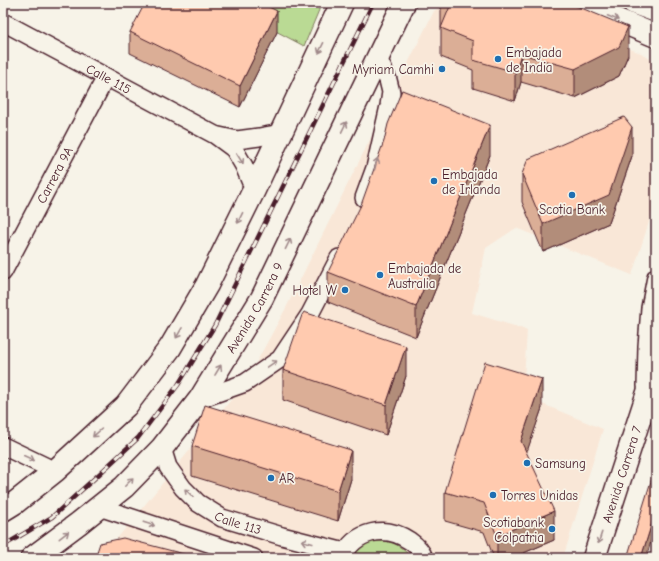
<svg xmlns="http://www.w3.org/2000/svg" width="659" height="561" font-family="'Comic Neue',sans-serif">
	<rect width="100%" height="100%" fill="#f7f3e8"/>
	<filter id="ink" filterUnits="userSpaceOnUse"><feTurbulence type="fractalNoise" baseFrequency=".025" numOctaves="2"/><feDisplacementMap in="SourceGraphic" scale="8" xChannelSelector="R" yChannelSelector="G"/><feConvolveMatrix kernelMatrix="1 2 1 2 8 2 1 2 1" color-interpolation-filters="sRGB"/></filter>
	<g filter="url(#ink)">
		<path fill="#f9e7d7" d="M444,3L570,27L641,53L656,63V200L632,275L516,228L486,248L472,313L527,330L523,396L603,429L563,558H101L245,383L287,306L434,11Z"/>
		<path fill="#bada94" stroke="#827c60" d="M223,3H319V10L304,46Z
			M373,541C391,540 400,544 411,558H350C356,549 364,545 373,541Z"/>
		<g fill="none" stroke-linecap="round" stroke-linejoin="round">
			<g stroke="#4a1f2b" stroke-width="20">
				<g id="minor">
					<path id="s1" d="M3,22L215,135L234,149L244,166L254,190"/>
					<path d="M219,136L237,140L259,137L281,133"/>
					<path d="M364,198L375,168L389,106L391,92L388,80L378,58"/>
					<path id="s2" d="M3,272L106,77"/>
					<path d="M646,386L647,346L650,308L656,277"/>
					<path d="M200,399L245,383L280,359L310,314L339,258"/>
					<path d="M3,446L55,471"/>
					<path id="s3" d="M162,448L168,467L183,488L198,503L222,518L282,536L345,552"/>
					<path d="M99,507L254,558"/>
					<path d="M342,558C355,530 386,524 410,541C416,545 422,552 424,558"/>
				</g>
			</g>
			<g stroke="#4a1f2b" stroke-width="25">
				<g id="major">
					<path d="M577,3L656,36"/>
					<path d="M634,3L656,11"/>
					<path d="M3,510L16,502L55,471L126,406L170,348L207,285L254,190L342,3"/>
					<path id="s4" d="M32,558L79,523L124,487L162,448L200,399L262,298L404,3"/>
					<path id="s5" d="M594,558L656,368"/>
				</g>
			</g>
			<use href="#minor" stroke="#f7f3e8" stroke-width="17"/>
			<use href="#major" stroke="#f7f3e8" stroke-width="22"/>
			<g stroke="#4a1f2b" stroke-width="4.5">
				<path id="rail" d="M3,546L52,517L96,477L138,438L178,385L215,325L373,3"/>
			</g>
			<use href="#rail" stroke="#f7f3e8" stroke-width="3" stroke-dasharray="9" stroke-linecap="butt"/>
		</g>
		<path fill="#dbae96" stroke="#4a1f2b" d="M441,3H569L628,55L619,76L575,98L521,82L515,101L473,88V70L441,57Z
			M130,32H277L240,107L130,53Z
			M490,155L416,337L328,302V272Z
			M632,156L609,223L543,252L522,202V174Z
			M283,370L406,376L386,435L283,400Z
			M542,408L526,453L554,540L512,558H494L484,532L445,521V492Z
			M192,446L351,479L338,521L192,476Z"/>
		<path fill="#b28d7a" stroke="#4a1f2b" d="M277,11V32L240,107V86Z
			M628,27V55L619,76L575,98V69Z
			M521,54V82L515,101V72Z
			M490,125V155L416,337V307Z
			M632,127V156L609,223L543,252V224Z
			M406,346V376L386,435V405Z
			M542,379V408L521,469V441Z
			M351,450V479L338,521V491Z
			M656,510V525L646,558H641Z
			M554,511V540L512,558H497V536Z"/>
		<path fill="#ffcaaf" stroke="#4a1f2b" d="M145,3H261L277,11L240,86L130,32Z
			M448,3H569L628,27L619,47L575,69L521,54L515,72L473,60V41L441,28L451,4Z
			M402,90L490,125L416,307L328,272L361,205L384,141L388,124Z
			M624,117L632,127L609,195L543,224L522,174L528,159Z
			M304,312L406,346L386,405L283,370L302,315Z
			M485,362L542,379L521,441L554,511L497,536L484,503L445,492Z
			M205,405L351,450L338,491L192,446Z
			M656,465V510L641,558H627Z
			M123,538L195,557L196,558H95L100,543Z"/>
		<defs><path id="oneway-shaft" d="M-6 0H5M1.5-3L5.5 0L1.5 3" fill="none" stroke-width="1.6" stroke-linecap="round" stroke-linejoin="round"/></defs>
		<g stroke="#a0898a">
			<use href="#oneway-shaft" transform="translate(613 18) rotate(22)"/>
			<use href="#oneway-shaft" transform="translate(321 48) rotate(116)"/>
			<use href="#oneway-shaft" transform="translate(344 127) rotate(-64)"/>
			<use href="#oneway-shaft" transform="translate(240 159) rotate(58)"/>
			<use href="#oneway-shaft" transform="translate(376 164) rotate(-76)"/>
			<use href="#oneway-shaft" transform="translate(240 218) rotate(116)"/>
			<use href="#oneway-shaft" transform="translate(288 244) rotate(-64)"/>
			<use href="#oneway-shaft" transform="translate(179 333) rotate(120)"/>
			<use href="#oneway-shaft" transform="translate(272 364) rotate(-34)"/>
			<use href="#oneway-shaft" transform="translate(218 370) rotate(-59)"/>
			<use href="#oneway-shaft" transform="translate(97 433) rotate(138)"/>
			<use href="#oneway-shaft" transform="translate(29 458) rotate(25)"/>
			<use href="#oneway-shaft" transform="translate(129 482) rotate(-45)"/>
			<use href="#oneway-shaft" transform="translate(189 493) rotate(-136)"/>
			<use href="#oneway-shaft" transform="translate(149 524) rotate(18)"/>
			<use href="#oneway-shaft" transform="translate(64 535) rotate(-38)"/>
			<use href="#oneway-shaft" transform="translate(600 538) rotate(108)"/>
			<use href="#oneway-shaft" transform="translate(307 542) rotate(-165)"/>
		</g>
	</g>
	<g fill="#1f6fb2" stroke="#f7f3e8" stroke-width="1.5">
		<circle cx="498" cy="59" r="4"/>
		<circle cx="442" cy="69" r="4"/>
		<circle cx="434" cy="181" r="4"/>
		<circle cx="572" cy="195" r="4"/>
		<circle cx="380" cy="275" r="4"/>
		<circle cx="345" cy="290" r="4"/>
		<circle cx="527" cy="463" r="4"/>
		<circle cx="271" cy="478" r="4"/>
		<circle cx="493" cy="495" r="4"/>
		<circle cx="552" cy="529" r="4"/>
	</g>
	<g text-anchor="middle" dominant-baseline="central" stroke-width="3.5" stroke-linejoin="round" paint-order="stroke">
		<g font-size="13" fill="#4a1f2b" stroke="#f7f3e8" text-anchor="start">
			<text x="506" y="52">Embajada<tspan x="506" dy="15">de India</tspan></text>
			<text x="434" y="69" text-anchor="end">Myriam Camhi</text>
			<text x="442" y="174">Embajada<tspan x="442" dy="15">de Irlanda</tspan></text>
			<text x="572" y="209" text-anchor="middle">Scotia Bank</text>
			<text x="388" y="268">Embajada de<tspan x="388" dy="15">Australia</tspan></text>
			<text x="337" y="290" text-anchor="end">Hotel W</text>
			<text x="535" y="463">Samsung</text>
			<text x="279" y="478">AR</text>
			<text x="501" y="495">Torres Unidas</text>
			<text x="544" y="522" text-anchor="end">Scotiabank<tspan x="544" dy="15">Colpatria</tspan></text>
		</g>
		<g font-size="13" fill="#4a1f2b" stroke="#f7f3e8">
			<text stroke="none"><textPath href="#s1" startOffset="120">Calle 115</textPath></text>
			<text stroke="none"><textPath href="#s2" startOffset="110">Carrera 9A</textPath></text>
			<text stroke="none"><textPath href="#s4" startOffset="339">Avenida Carrera 9</textPath></text>
			<text stroke="none"><textPath href="#s5" startOffset="88">Avenida Carrera 7</textPath></text>
			<text stroke="none"><textPath href="#s3" startOffset="112">Calle 113</textPath></text>
		</g>
	</g>
	<rect width="659" height="561" fill="none" stroke="#f7f3e8" stroke-width="16"/>
	<rect x="8" y="8" width="643" height="545" fill="none" stroke="#4a1f2b" stroke-width="1.5" filter="url(#ink)"/>
</svg>
